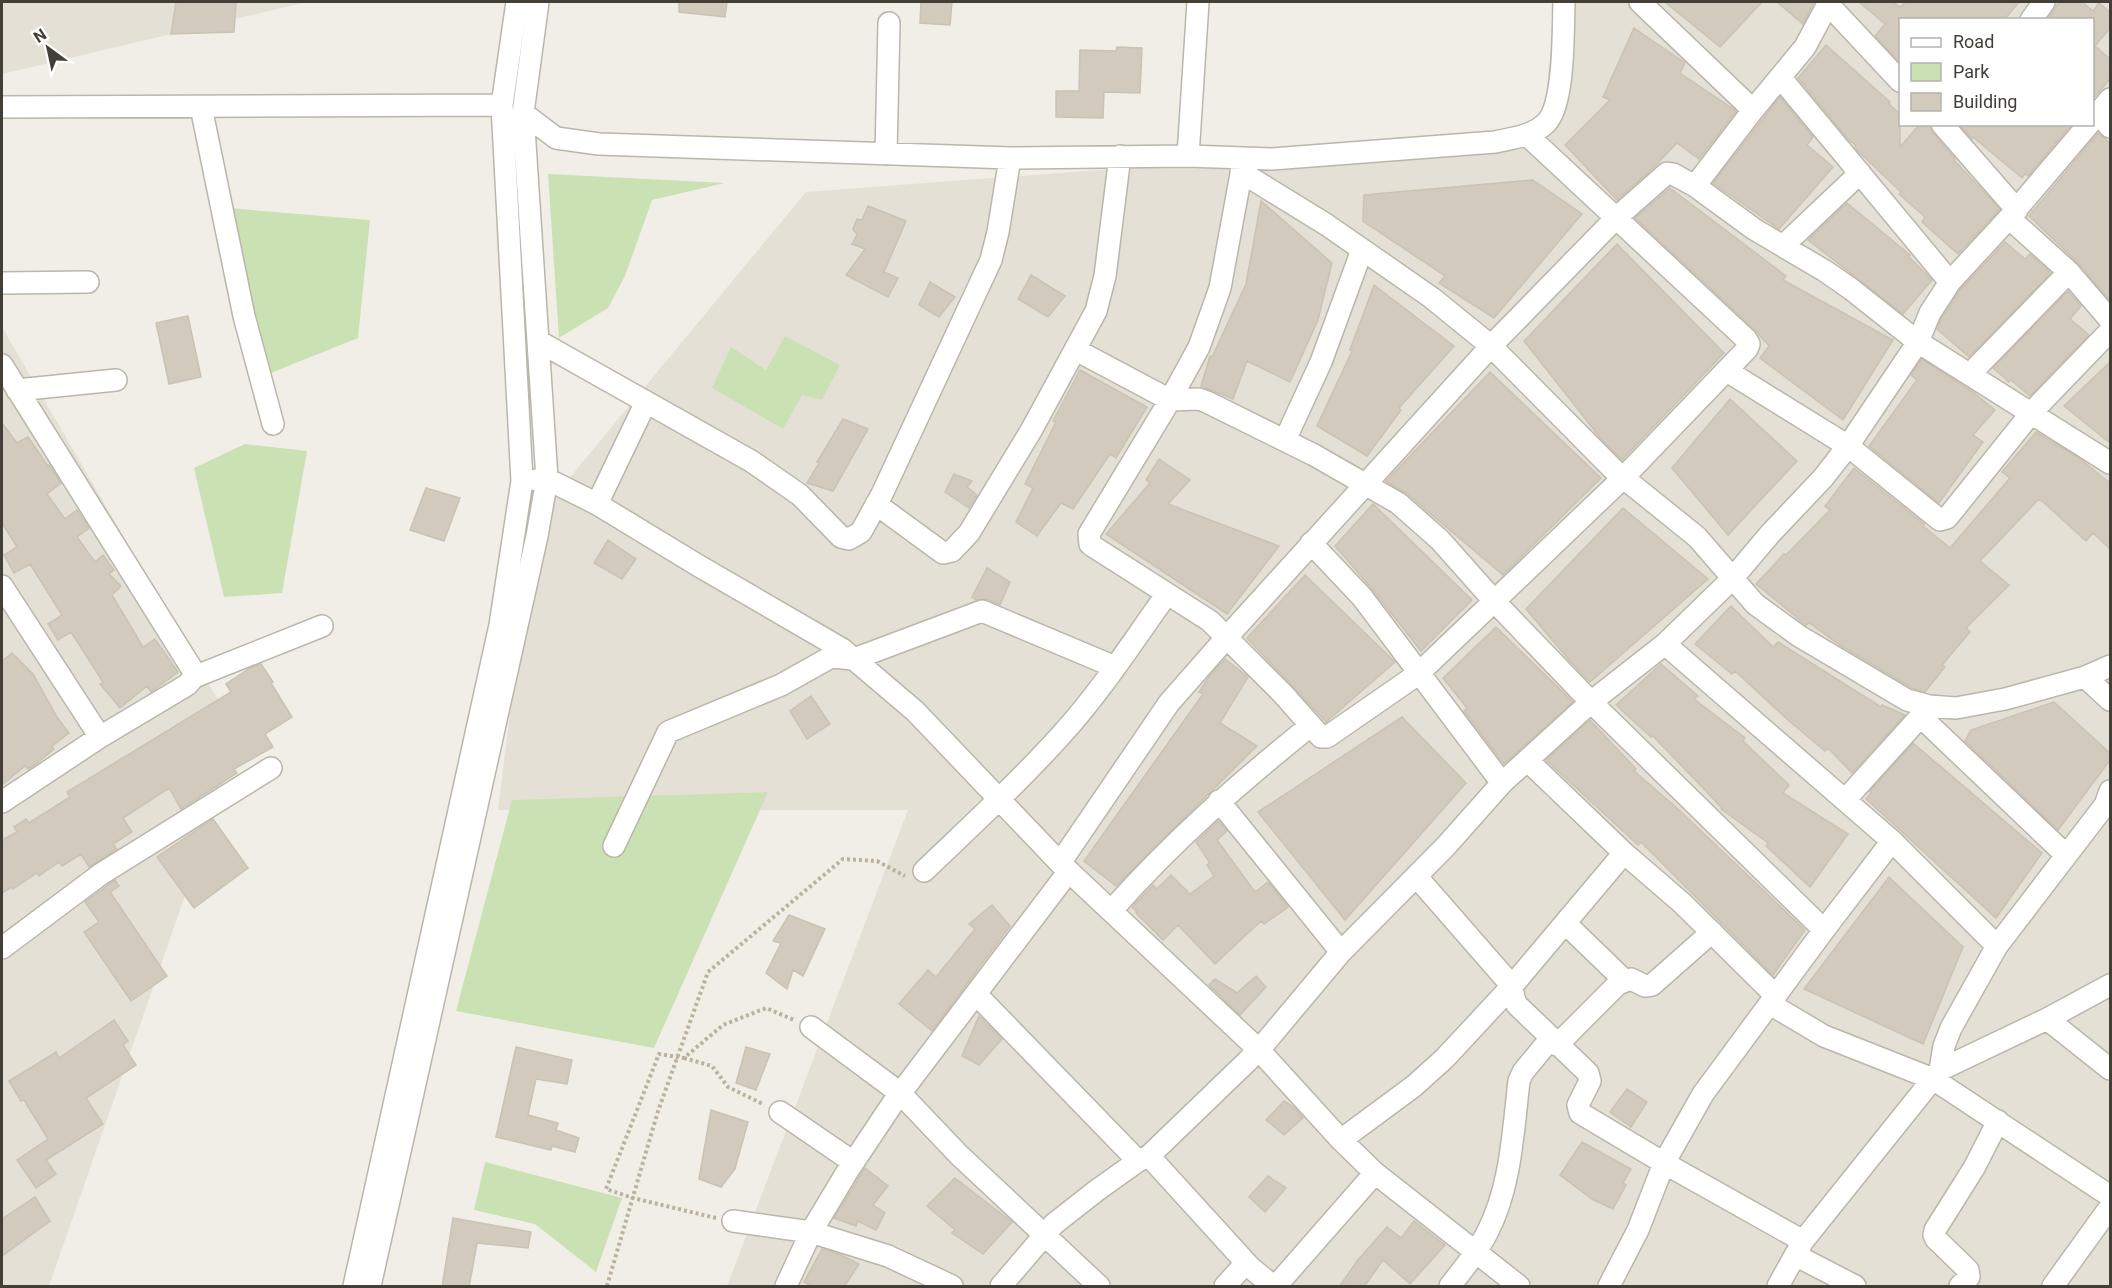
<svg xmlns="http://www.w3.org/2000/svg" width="2112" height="1288" font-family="Roboto,sans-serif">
	<rect width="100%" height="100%" fill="#f1eee7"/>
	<path fill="#e4e0d5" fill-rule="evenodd" d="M2,2H307L2,74Z
		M1575,2H2110V1286H727L908,810H498L534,521L806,192L1269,157L1549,127ZM1900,20H2092V124H1900Z
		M2,327L240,738L49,1286H2Z"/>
	<path fill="#cae1b4" d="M548,174L725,183L652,200L625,276L608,308L559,338Z
		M229,208L370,220L358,338L268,374Z
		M785,336L840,365L822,400L802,395L783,429L712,388L731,347L766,370Z
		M245,444L307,451L282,593L224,597L194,468Z
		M768,792L654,1048L456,1011L512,800Z
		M485,1162L622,1198L596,1272L535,1224L474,1210Z"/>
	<path fill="#d1cabd" stroke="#cbc2b2" stroke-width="1.5" d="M176,2H236L234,32L171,34Z
		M679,2H727L725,17L679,12Z
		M921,2H952L950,25L920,23Z
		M1665,2H1762L1720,47Z
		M1777,2H1810L1813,4L1803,24Z
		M1859,2H1893L1900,7L1906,2H2019L2004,20H1900V63L1875,36L1885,24Z
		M2059,2H2082L2093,11L2099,3L2110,12V28L2095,46L2110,59V79L2092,100V20H2047Z
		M1634,28L1685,63L1680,73L1736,111L1699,159L1677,143L1654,167L1617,200L1565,145L1610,100L1603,97Z
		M1826,45L1890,102L1889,104L1900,114V147L1920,124H1930L1932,132L1955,159L1954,160L2000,209L1958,254L1922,222L1925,217L1899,194L1901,192L1859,152L1855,147L1856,146L1847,138L1798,78Z
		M1117,47L1142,48L1140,93L1104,92L1103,118L1056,117V91H1079L1080,50L1116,51Z
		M1780,97L1813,137L1807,145L1833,167L1779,229L1713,183Z
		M1959,124H2072L2028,176L2025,174L2022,178L1973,137L1972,139Z
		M2098,133L2110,143V301L2079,264L2029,216Z
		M1533,180L1582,214L1494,318L1439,283L1445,276L1363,221L1364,195Z
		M1670,188L1786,276L1783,280L1893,340L1843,420L1760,358L1769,346L1755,330L1635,218Z
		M1261,201L1332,263L1318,320L1290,382L1247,361L1233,399L1201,386L1210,356L1212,357L1246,284Z
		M1847,203L1910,255L1909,257L1932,280L1903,314L1808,240Z
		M868,206L906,221L884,272L898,278L888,297L846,275L865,249L852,244L857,235L853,229L857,219L862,220Z
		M2005,242L2025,259L2030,254L2051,273L1969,357L1937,329L1941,319L1960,290Z
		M1617,244L1724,353L1622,460L1602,440L1524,341Z
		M1031,275L1065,296L1048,317L1018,299Z
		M930,282L955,297L939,317L919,305Z
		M1374,285L1454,346L1399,408L1401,410L1367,456L1317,426L1352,351L1350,350Z
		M2068,291L2081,306L2070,319L2089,335L2030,396L2011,380L2009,382L1993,368Z
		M188,316L201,377L169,384L156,323Z
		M1922,359L1973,392L1995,410L1973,435L1983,442L1939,503L1869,446L1917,380L1911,375Z
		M2110,362V443L2064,406Z
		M1080,370L1147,407L1116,458L1110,454L1073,509L1061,503L1037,536L1016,522L1033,488L1025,484L1056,422L1053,421Z
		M1490,372L1601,478L1503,575L1406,493L1386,481Z
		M1730,399L1797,461L1728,535L1672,468Z
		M843,419L868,429L833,491L807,483L819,463L817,462Z
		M2,423L17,443L28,437L48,466L49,465L61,483L47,494L65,519L77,510L89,528L77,537L95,562L103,555L114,570L109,574L121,586L112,595L143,647L155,639L178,672L151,692L147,686L120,708L100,684L103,682L71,632L58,640L48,624L62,615L30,564L14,573L4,555L17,547L2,523Z
		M2036,432L2079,458L2110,483V549L2093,533L2086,541L2042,501L2038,500L1980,561L2009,585L1966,628L1970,632L1942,665L1945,667L1925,692L1912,688L1840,645L1809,623L1806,625L1756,584L1784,554L1786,555L1830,510L1825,506L1854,468L1924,524L1923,526L1950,548L2010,478L2002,472Z
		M1159,459L1190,480L1168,504L1279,546L1227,614L1106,534L1150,483L1146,480Z
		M954,474L972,481L967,487L977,495L969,508L945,492Z
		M426,488L460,498L444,541L410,530Z
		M1373,504L1472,600L1421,651L1372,589L1335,546Z
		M1623,508L1708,579L1590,682L1569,660L1526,609Z
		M608,540L636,559L622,579L594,563Z
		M987,568L1010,582L1000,605L987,599L976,600L972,597Z
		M1305,575L1395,662L1326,722L1247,638Z
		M1731,606L1773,647L1778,642L1881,707L1882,705L1905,715L1852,773L1828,748L1825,751L1788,720L1735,671L1732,674L1695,644Z
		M1496,627L1573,702L1504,764L1464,711L1467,708L1443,678Z
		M12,653L33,674L57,717L69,733L52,746L54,749L36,764L28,769L25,766L2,785V661Z
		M1225,659L1248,677L1220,723L1257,746L1116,886L1084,861L1203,694L1199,692L1211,674Z
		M261,664L273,682L271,683L292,717L265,734L273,747L234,769L237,773L181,809L169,788L123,818L132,832L113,844L117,849L89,867L81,854L62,866L59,862L39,876L37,873L13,889L12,887L2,893V840L17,832L14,827L26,819L29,823L70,797L67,792L231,692L226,684L250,668Z
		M1661,664L1698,696L1694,699L1745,738L1743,741L1789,785L1783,793L1848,834L1810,887L1766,846L1768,843L1721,809L1722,808L1653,736L1651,737L1616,705Z
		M811,696L830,724L807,739L790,711Z
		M2054,702L2110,753V760L2058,830L1965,741L1971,730Z
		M1402,717L1466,783L1345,920L1258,812Z
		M1590,720L1636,769L1634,771L1677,808L1805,930L1773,975L1641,842L1638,845L1546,760Z
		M1913,743L2042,853L1996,918L1866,799L1871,793L1870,791Z
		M213,819L248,868L194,908L157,857Z
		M1218,821L1227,831L1217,840L1255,892L1268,882L1288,907L1264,924L1261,921L1215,964L1178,925L1163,940L1136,913L1137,912L1132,907L1153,885L1157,889L1171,875L1190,894L1214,876L1207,865L1210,863L1196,842Z
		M1889,877L1963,947L1923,1044L1804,989Z
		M115,880L119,886L110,892L167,976L131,1001L84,932L99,922L85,902Z
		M992,905L1010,926L932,1031L899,1004L928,970L936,977L975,929L969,924Z
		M789,915L825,929L803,976L793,970L787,989L766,973L781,943L773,941Z
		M1256,976L1266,987L1240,1015L1209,985L1215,979L1237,993Z
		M979,1016L1002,1039L979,1065L962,1056Z
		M114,1020L128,1041L123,1045L136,1065L86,1098L103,1124L46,1160L56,1174L36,1188L17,1160L48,1139L24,1100L21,1101L9,1081L56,1052L59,1058Z
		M516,1047L572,1060L567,1084L536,1079L528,1115L558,1123L556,1130L579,1138L575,1152L552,1146L551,1150L496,1137Z
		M746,1047L770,1054L756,1090L736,1083Z
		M1627,1089L1647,1102L1631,1127L1610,1112Z
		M1284,1101L1295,1108L1303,1118L1284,1135L1266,1120Z
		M711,1110L748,1122L735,1169L721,1187L699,1179Z
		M1582,1142L1631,1169L1623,1183L1626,1185L1613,1209L1592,1199L1560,1175Z
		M865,1168L888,1186L873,1205L885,1213L876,1230L858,1221L856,1226L834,1218Z
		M1268,1176L1286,1188L1265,1212L1249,1197Z
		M955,1178L1012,1222L983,1254L952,1233L955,1230L927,1206Z
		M35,1197L50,1221L2,1256V1219Z
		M453,1218L531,1232L528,1248L477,1243L469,1287H442Z
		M1414,1221L1445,1245L1410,1284L1383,1260L1364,1287H1339L1357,1261L1387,1227L1401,1238Z
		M822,1249L837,1253L859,1264L844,1287H814L804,1282Z"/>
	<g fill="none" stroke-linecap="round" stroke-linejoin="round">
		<g stroke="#bbb6aa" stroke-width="24">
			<path id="street" d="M1640,2L1753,110
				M1828,4L1900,81
				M2031,20L2044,2
				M1780,77L1950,282
				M2,107L502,105
				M201,107L244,316L273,424
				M523,113L556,138L599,144L1010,158L1188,156L1272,159L1495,142C1513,138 1533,136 1546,123C1565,105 1563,28 1564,2
				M2099,113L2110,127
				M2092,121L2110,99
				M1942,124L2017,210
				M886,154L889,23
				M1188,156L1198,2
				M1244,158L1220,288L1199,347L1170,400L1089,534L1090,544L1094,547L1210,621L1283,694L1321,737H1327L1418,674L1624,477L1747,349L1749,344L1746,339L1527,135
				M1241,172L1327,225L1432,298L1491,346L1615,471L1697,537L1755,604L1799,636L1907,700L1929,706L1956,708L2005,699L2085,677L2110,666
				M1695,186L1753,110L1805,47L1829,2
				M2009,218L2069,272L2110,320
				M1783,246L1860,173
				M2,283L88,282
				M538,341L751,461L800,495L841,537L849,539L861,532L882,494L991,260L998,232L1010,158
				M1076,350L1170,400L1199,399L1207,402L1314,455L1398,503L1440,540L1495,602L1591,702L1824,930
				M2,365L192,669L194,677
				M1727,371L1848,446L1940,520L1947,518L2032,412L2110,331
				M1970,374L2069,272
				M17,390L116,380
				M1285,440L1321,362L1362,250
				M536,480L547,479L597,504L699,566L842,649L915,711L1060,863L1259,1050L1341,1140L1375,1173L1519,1286
				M597,504L646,402
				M876,504L943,553L952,551L969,533L1032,429L1096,311L1105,276L1120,156
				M1311,543L1362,597L1502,783
				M2,586L100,737
				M1665,644L1892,841L1997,946
				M2085,677L2110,700
				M1920,716L2066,855
				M1527,760L1624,853L1682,903L1776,996
				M1845,800L1929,707
				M1219,801L1341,952
				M2,802L100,737L187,685L194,677L322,626
				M614,846L668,732L781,685L831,657L854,659L982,611L1115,667
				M1060,863L1169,703L1227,637L1491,346L1616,218L1667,173L1673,174L1695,186L1754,229L1825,271L1851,289L1918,342L2110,463
				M924,871C971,826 1019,782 1063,733C1102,690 1133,641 1167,594
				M1416,876L1512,986L1514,998L1517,1005L1588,1073L1590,1081L1578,1105L1580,1113L1664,1163L1803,1241
				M1111,911C1173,841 1238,784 1310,726
				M1566,924L1624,980
				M2,948L101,874L271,768
				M976,994L1138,1161
				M1770,1004L1824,1036L1933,1079L2110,1196
				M2047,1019L2110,1069
				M811,1027L900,1093L959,1155L1099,1286
				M1557,1045L1618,984L1631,979L1645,986L1652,985L1712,932
				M1940,1070L1944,1046L1951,1028L1997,946L2105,805L2110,791
				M780,1112L853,1162
				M1341,1140L1414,1086L1445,1058L1512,986L1624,853
				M1149,1156L1251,1268L1273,1286
				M733,1221L811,1232L888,1256L952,1286
				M1795,1255L1855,1286
				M354,1286L500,625L522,481L502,105L517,2
				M370,1286L537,536L547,479L523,113L538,2
				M786,1286L811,1232L847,1172L893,1103L1069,871
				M1001,1286L1054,1224L1096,1191L1138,1161L1149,1156L1259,1050L1341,952L1446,846L1502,783L1591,702L1665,644L1732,579L1770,534L1823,478L1848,446L1918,342L1930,313L1950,282L2009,218L2089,124
				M1225,1286L1246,1263
				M1276,1286L1375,1173
				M1450,1286C1463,1269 1477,1253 1487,1233C1511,1187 1513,1132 1519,1081L1523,1072L1551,1038
				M1609,1286L1638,1230L1664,1163L1703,1094L1824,930L1892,841
				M1778,1286L1803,1241L1940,1070L2047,1019L2110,985
				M1960,1286L1969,1277L1968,1270L1936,1239L1934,1235L1935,1230L1974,1168L1998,1121
				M2053,1286L2110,1207"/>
		</g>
		<path stroke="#bbb29d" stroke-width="4" stroke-dasharray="3 3" stroke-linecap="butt" d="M684,1058L712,1066L728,1087L763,1104
			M716,1218L633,1198L606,1189L659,1054L684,1058L723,1025L766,1008L794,1020
			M607,1286L658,1111L708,972L843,859L877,861L905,876"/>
		<use href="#street" stroke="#fff" stroke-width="21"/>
	</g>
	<rect width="2112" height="1288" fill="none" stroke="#433f37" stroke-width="6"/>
	<rect x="1899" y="18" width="195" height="108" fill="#ffffff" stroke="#b4b2af" stroke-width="1.5"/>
	<rect x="1911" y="38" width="30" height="9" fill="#ffffff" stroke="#b4b2af" stroke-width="1.5"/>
	<text x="1953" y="48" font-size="18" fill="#433f37">Road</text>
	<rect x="1911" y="63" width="30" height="18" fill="#cae1b4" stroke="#b4b2af" stroke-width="1.5"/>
	<text x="1953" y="78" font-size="18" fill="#433f37">Park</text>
	<rect x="1911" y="93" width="30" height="18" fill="#d1cabd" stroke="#b4b2af" stroke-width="1.5"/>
	<text x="1953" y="108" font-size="18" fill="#433f37">Building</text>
	<g transform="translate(48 48) rotate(327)" stroke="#ffffff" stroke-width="4.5" paint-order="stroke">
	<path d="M0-4.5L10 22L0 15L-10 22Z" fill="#433f37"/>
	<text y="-9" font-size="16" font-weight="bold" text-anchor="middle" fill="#433f37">N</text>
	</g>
</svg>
